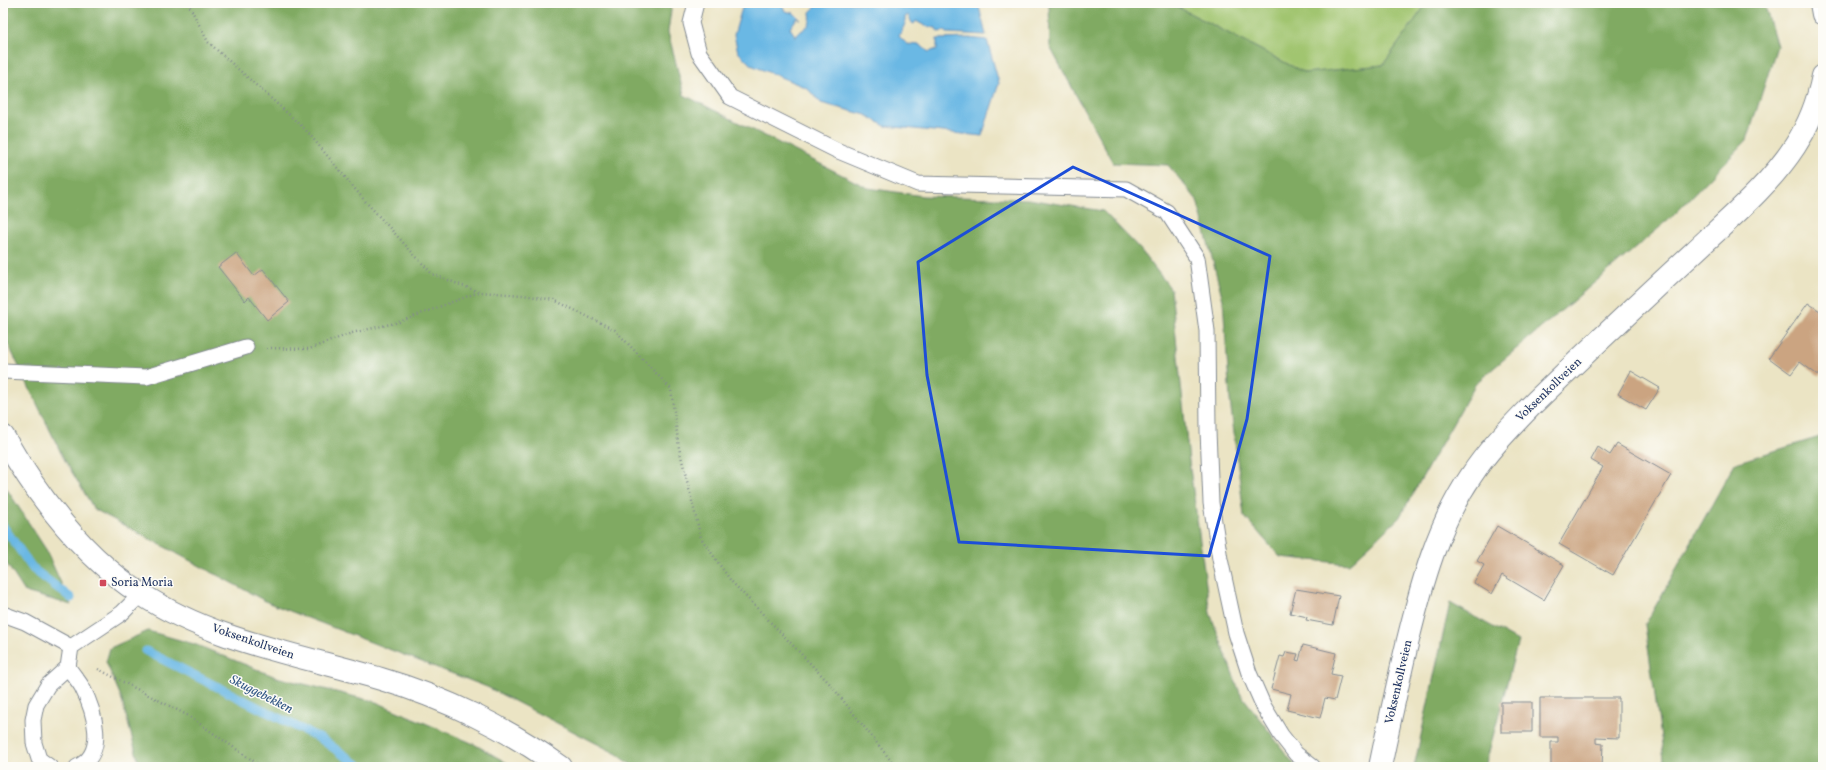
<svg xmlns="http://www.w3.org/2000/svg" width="1826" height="770" font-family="Vollkorn,serif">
	<rect width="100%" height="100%" fill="#fdfcf7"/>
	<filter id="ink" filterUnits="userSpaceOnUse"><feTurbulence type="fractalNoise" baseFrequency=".025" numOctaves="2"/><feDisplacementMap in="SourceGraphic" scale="8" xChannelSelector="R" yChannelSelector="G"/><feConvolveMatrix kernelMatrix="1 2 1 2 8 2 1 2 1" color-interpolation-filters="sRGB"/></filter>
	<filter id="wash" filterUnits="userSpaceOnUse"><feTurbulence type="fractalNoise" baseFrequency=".012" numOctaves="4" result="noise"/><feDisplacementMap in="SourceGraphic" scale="16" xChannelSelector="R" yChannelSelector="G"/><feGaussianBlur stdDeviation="0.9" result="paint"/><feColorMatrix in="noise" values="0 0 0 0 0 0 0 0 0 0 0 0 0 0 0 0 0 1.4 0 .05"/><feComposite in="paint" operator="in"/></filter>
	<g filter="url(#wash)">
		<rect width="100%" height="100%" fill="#ebe4c4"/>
		<path fill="#a1c570" stroke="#5e7a67" d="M1170,3H1427L1383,65L1305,73Z"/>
		<path fill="#80aa62" stroke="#4e6c60" d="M3,3H672L668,32L684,95L868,188L923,196L1028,199L1103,211L1140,249L1171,289L1189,461L1210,613L1240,693L1296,767H634L617,754L487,687L269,603L94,509L63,457L3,334Z
			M1049,3H1170L1305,73L1383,65L1427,3H1764L1777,46L1747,140L1672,217L1476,383L1399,518L1349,564L1280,557L1244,516L1230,400L1223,300L1197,200L1168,165L1113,163L1050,47Z
			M1823,436V767H1660L1664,759L1645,625L1735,463Z
			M3,483L45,548L71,605L25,592L3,558Z
			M1450,603L1518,641L1485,767H1414Z
			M148,631L194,644L276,677L376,702L474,744L514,767H140L121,697L106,662L110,648Z"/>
		<path fill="#6ab8e4" stroke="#4274a1" d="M749,3H780L785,11L794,13L801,20L797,18L790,28L796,37C801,27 813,30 810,12L819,3H978L986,35L947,33L945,31L938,32L936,28L925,26L916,21L914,24L912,23L908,15L905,17V24L899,36L907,44L920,45L929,52L937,49V39L969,38L987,40L999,83L982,136L885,126L866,115L821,103L807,88L751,65L738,52L734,35L742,8Z"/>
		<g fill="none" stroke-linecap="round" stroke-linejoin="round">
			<path stroke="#6ab8e4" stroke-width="9" d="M3,526L33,569L71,598
				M146,651L321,739L361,767"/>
		</g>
		<g id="blocks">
			<path fill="#cba481" d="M236,253L254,276L263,269L289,302L267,320L249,297L245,301L218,267Z
				M1808,303L1823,313V371L1819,376L1800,362L1791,374L1769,358Z
				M1631,371L1660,388L1646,410L1618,394Z
				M1617,444L1671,475L1613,575L1559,544L1603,467L1591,460L1598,447L1610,455Z
				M1497,526L1564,565L1544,600L1502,575L1492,594L1474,583L1484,565L1477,561Z
				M1296,589L1339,596L1333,625L1306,620L1307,617L1290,613Z
				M1303,645L1336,653L1331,674L1341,676L1335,700L1325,698L1320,718L1287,710L1291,694L1271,689L1280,656L1284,657L1286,652L1298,654L1296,660L1299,661Z
				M1540,698H1619V738L1596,737V743L1603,744L1602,767H1551V742H1558V737H1540Z
				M1501,702H1532V732H1501Z"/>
		</g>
	</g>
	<g filter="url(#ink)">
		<use href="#blocks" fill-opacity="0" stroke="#838a91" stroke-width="1"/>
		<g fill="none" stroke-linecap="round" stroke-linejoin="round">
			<g stroke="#838a91" stroke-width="17">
				<path id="service" d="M696,3L691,23L699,53L730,97L836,150L918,184L1126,189L1167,212L1197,258L1207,331L1208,431L1211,503L1220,559L1236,633L1249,673L1264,707L1281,735L1296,754L1313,767
					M3,371L146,377L246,347
					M3,614L25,622L71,647
					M68,667C72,674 78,680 82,687C94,710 108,754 77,767
					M50,767L39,759L34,743L33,720L36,705L48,685L68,667L71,647L122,613L141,594"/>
			</g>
			<g stroke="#838a91" stroke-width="24">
				<path id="tertiary" d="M1821,3L1823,14
					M3,436C38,497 82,556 141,594C212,641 301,655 381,679C443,697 509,729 561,767
					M1380,767C1389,724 1398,682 1408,640C1422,583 1438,524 1471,476C1488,450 1509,429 1530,407C1583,355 1638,304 1693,253C1728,220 1769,186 1795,146C1809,125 1818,101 1823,76"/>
			</g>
			<path stroke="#838a91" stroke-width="2.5" stroke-dasharray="1 3" stroke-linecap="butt" d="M188,3L208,42L305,129L365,201L432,274L479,292L523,295L554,300L615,330L671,389L679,448L701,538L731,581L830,684L896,767
				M267,348L309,349L352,333L399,322L479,292
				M98,669L187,715L262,767"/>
			<use href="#service" stroke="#fff" stroke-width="15"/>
			<use href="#tertiary" stroke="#fff" stroke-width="22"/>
		</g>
	</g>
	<path fill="none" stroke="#1d4ed8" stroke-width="3" stroke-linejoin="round" d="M1073,167L1270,256L1247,419L1209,556L959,542L927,375L918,262Z"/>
	<rect fill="#d1495b" stroke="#fdfcf7" stroke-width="1.5" x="99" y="579" width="8" height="8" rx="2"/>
	<g text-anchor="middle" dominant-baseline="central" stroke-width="3" stroke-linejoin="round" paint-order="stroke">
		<g font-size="12" fill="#1b2f5e" stroke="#fdfcf7">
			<text transform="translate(1549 390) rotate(-44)">Voksenkollveien</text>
			<text transform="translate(253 642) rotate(19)">Voksenkollveien</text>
			<text transform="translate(1399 682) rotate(-77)">Voksenkollveien</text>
		</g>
		<g font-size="12" fill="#1b2f5e" stroke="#fdfcf7" text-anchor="start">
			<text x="111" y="583">Soria Moria</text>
		</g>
		<g font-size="13" font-style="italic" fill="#335886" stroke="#fdfcf7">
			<text transform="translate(261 695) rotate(27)">Skuggebekken</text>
		</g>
	</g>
	<rect width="1826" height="770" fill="none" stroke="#fdfcf7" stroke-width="16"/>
</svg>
